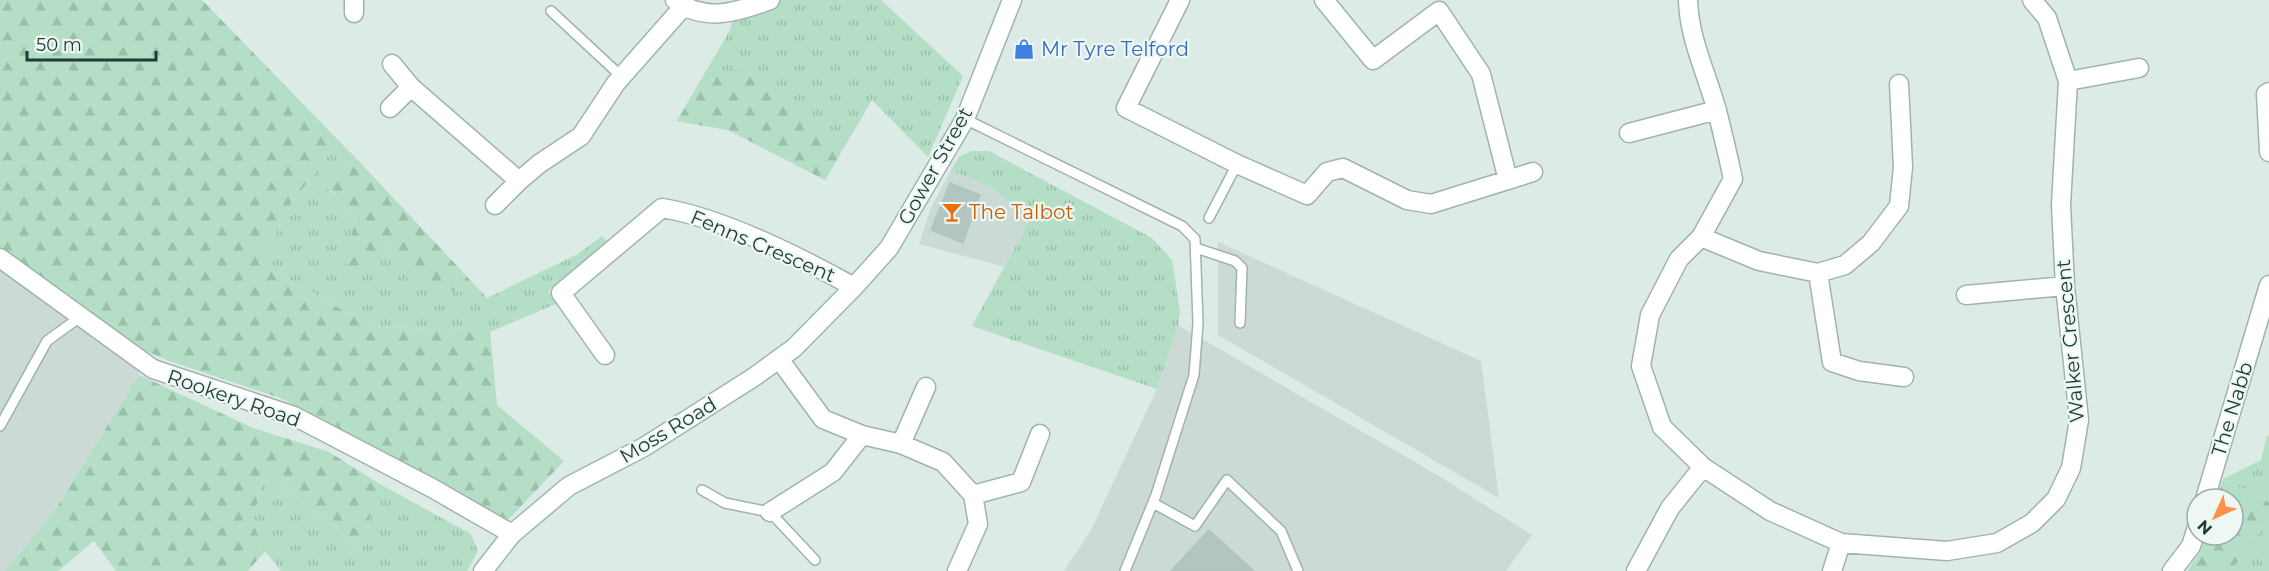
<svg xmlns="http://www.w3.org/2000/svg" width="2269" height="571" font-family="Montserrat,sans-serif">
	<defs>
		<pattern id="grass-tufts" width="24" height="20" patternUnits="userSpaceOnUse" patternTransform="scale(1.5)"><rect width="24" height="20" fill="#b4dec5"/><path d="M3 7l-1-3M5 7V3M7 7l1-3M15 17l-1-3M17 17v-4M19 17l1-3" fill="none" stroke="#9abfaa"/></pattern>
		<pattern id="forest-firs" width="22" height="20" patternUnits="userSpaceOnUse" patternTransform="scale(1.5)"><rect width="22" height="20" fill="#b4dec5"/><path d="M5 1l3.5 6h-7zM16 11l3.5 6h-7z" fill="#9abfaa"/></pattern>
	</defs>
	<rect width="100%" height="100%" fill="#ddebe7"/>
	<path fill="#ccdad6" d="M951,170L992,188L1031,218L1005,267L919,244L930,210Z
		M1218,242L1481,361L1499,498L1218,335Z
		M0,259L140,360L139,375L55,510L5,571H0Z
		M1178,325L1439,476L1532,535L1506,571H1064L1090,532L1157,389Z"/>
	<path fill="url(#grass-tufts)" d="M738,0H881L963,76L928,157L872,100L825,180L728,130L677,121L730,30Z
		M339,141L355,157L326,186L356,219L343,263L385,246L402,257L487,298L578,254L602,236L608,242L548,291L558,303L490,332L370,326L260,263L290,205Z
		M971,151H989L1152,238L1172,260L1180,311L1178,325L1157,389L972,326L1031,218L992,188L951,170L959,157Z
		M2267,435L2269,437V502L2223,479L2261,460Z
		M265,474L362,548L378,483L471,534L478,551L467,571H281L265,551L252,521Z
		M2269,518V571H2231Z"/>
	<path fill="url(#forest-firs)" d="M0,0H202L339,141L290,205L260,263L370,326L490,332L497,405L564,461L508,520L283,399L169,361L130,344L0,248Z
		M743,70L839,155L825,180L728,130L677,121L706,71Z
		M355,157L487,298L407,280L402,257L385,246L355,268L343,263L356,219L326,185Z
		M139,375L253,428L329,452L378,483L362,548L265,474L252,521L265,551L248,571H116L94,541L58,571H5L55,510Z
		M2223,479L2269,502V518L2231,571H2187L2201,551L2206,535H2233V499H2217Z"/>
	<path fill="#b3c5c0" stroke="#b0c5bf" stroke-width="1.5" d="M950,183L980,195L963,243L931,230Z
		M1209,530L1254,571H1171Z"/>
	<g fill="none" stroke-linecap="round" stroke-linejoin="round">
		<g stroke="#a0b3af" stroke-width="12">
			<path id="lane" d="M551,11L622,77
				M965,119L1182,226L1195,239L1198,323L1194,375L1156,495L1125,571
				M1209,218L1237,164
				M1196,248L1235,261L1242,268L1240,323
				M0,426L47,341L80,317
				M702,490L725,503L770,512L815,560
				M1153,503L1195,526L1227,480L1281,531L1298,571"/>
		</g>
		<g stroke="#a0b3af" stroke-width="21">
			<path id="street" d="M354,0V13
				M675,0C705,23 738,12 770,0
				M1180,0L1126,108L1237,164L1307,195L1327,172L1343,168L1407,200L1431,204L1508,180
				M1324,0L1373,60L1439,11L1481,74L1508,180L1533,172
				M1688,0C1689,39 1707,74 1717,111C1723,134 1728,156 1733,179L1701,237L1679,259L1650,315L1641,366L1662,427L1703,467L1770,511L1841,543L1947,551L1997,543L2032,523L2056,499L2071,468L2079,420L2065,286L2061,205L2068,81L2047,18L2032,0
				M392,64L411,87L519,181L539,164L581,136L616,83L683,7
				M2068,81L2139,68
				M2269,92L2266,94L2269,152
				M390,108L411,87
				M1629,133L1717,110
				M495,205L519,181
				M1701,237L1759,261L1818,273L1845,265L1871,243L1899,206L1903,167L1899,84
				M0,258L153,369L294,416L432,488L512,534
				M1818,273L1832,362L1859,371L1904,377
				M1966,295L2065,286
				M605,355L561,293L662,208C723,218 800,257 854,287
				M779,359L823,419L862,435L901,444L943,462L973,495L978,524L957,571
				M901,444L926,387
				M973,495L1021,482L1040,434
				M2205,499L2269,285
				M770,512L833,472L862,435
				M1636,571L1670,508L1703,467
				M1832,571L1841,543
				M2172,571L2191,546L2197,527"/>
		</g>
		<g stroke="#9cb7b1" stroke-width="21">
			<path id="secondary" d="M483,571L512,534L569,486L644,447L754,377L794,348L854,287L889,248L965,119L1012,0"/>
		</g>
		<use href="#lane" stroke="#fff" stroke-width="9"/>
		<use href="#street" stroke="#fff" stroke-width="18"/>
		<use href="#secondary" stroke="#fff" stroke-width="18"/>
	</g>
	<defs>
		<g id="shop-bare" transform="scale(1.62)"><path d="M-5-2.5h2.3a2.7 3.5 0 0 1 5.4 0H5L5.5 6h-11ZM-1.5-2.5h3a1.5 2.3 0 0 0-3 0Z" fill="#3f7fe0" stroke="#eef7f4" stroke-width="2.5" paint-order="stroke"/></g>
		<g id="bar-bare" transform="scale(1.62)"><path d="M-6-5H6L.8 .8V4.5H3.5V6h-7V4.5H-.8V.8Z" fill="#e8710a" stroke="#eef7f4" stroke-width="2.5" paint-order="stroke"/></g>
	</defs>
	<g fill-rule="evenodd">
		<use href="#shop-bare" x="1024" y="49"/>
		<use href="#bar-bare" x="952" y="212"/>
	</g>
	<g text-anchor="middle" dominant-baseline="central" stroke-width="4.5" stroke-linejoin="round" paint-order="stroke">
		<g font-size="20" fill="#366cbe" stroke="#eef7f4" text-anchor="start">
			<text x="1041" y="49">Mr Tyre Telford</text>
		</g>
		<g font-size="20" fill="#1e3b38" stroke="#eef7f4">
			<text transform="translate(935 166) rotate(-61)">Gower Street</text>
			<text transform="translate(763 246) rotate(23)">Fenns Crescent</text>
			<text transform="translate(2070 341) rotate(-95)">Walker Crescent</text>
			<text transform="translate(234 398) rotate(19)">Rookery Road</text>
			<text transform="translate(2232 409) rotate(-73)">The Nabb</text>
			<text transform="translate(668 430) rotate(-31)">Moss Road</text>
		</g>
		<g font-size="20" fill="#c56008" stroke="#eef7f4" text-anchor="start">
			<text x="969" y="212">The Talbot</text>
		</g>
	</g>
	<g transform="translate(2215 517) rotate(225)"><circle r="28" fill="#eef7f4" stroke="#9baca9" stroke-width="1.5"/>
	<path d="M0-4.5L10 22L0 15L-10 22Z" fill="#fd8f49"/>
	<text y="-9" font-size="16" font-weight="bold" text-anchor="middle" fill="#1e3b38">N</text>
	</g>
	<path d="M27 51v9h129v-9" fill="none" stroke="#1e3b38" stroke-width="3"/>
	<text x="36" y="51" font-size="18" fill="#1e3b38" stroke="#eef7f4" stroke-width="4.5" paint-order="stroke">50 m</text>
</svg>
